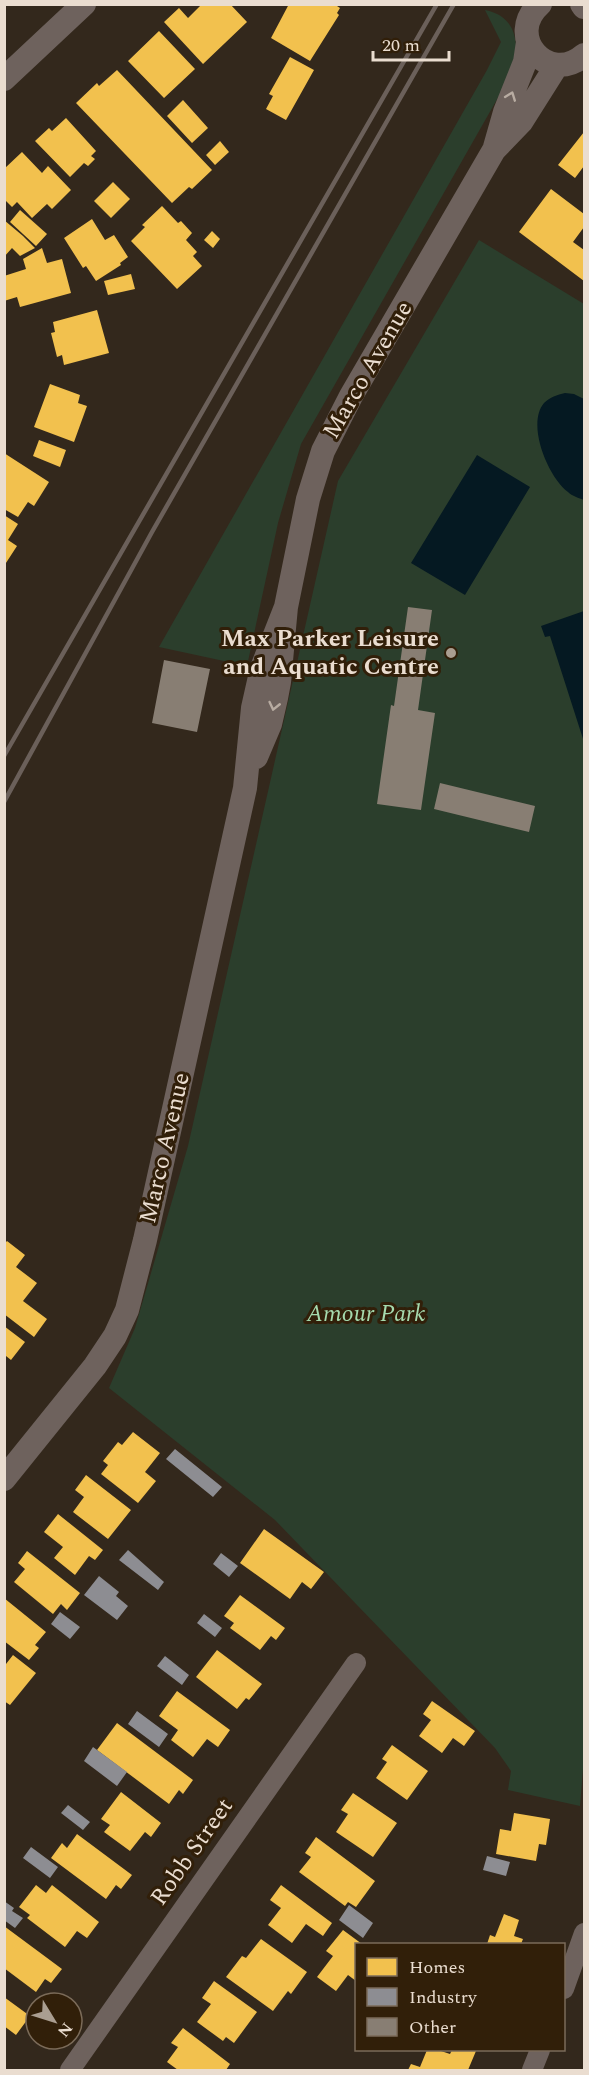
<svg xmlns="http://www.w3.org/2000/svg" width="589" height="2075" font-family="Spectral,serif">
	<rect width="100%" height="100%" fill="#33281c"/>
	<path fill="#2b3e2c" d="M485,10C515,16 518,39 516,66L301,444L278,523L247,666L159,647L487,70L501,42Z
		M479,240L584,304V1757L580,1806L508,1790L511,1771L495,1748L275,1520L109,1388L135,1328L188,1146L338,481Z"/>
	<path fill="#051922" d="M565,393L574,394L584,399V500C579,498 572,496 568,492C548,477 526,424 544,403C550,397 557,395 565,393Z
		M477,455L530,487L465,595L411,563Z
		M584,611V742L550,636L545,637L541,626Z"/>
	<path fill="#f2c14e" d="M202,4H230L247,22L203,64L164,22L179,8L188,18Z
		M289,4H334L340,8L337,13L339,15L310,61L271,38Z
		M159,31L195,69L164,98L128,61Z
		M290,57L314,70L286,120L266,109L273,96L269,94Z
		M117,70L212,170L192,189L189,187L172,203L76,103L97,83L99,86Z
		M183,100L208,128L192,143L167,116Z
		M66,118L96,151L91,156L95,159L88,166L84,163L70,177L35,141L49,128L52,131Z
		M584,132V166L575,178L558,165Z
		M220,141L229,152L215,165L206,155Z
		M22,152L42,173L48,166L71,190L52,209L47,204L32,218L17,202L12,207L4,199V169Z
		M113,182L130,199L111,218L94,201Z
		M551,189L584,214V227L573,242L584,250V281L519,232Z
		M162,206L178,223L181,221L192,233L186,240L197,252L193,256L202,266L177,289L131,241L145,227L142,225Z
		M20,210L47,234L36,246L10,222Z
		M92,219L105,240L114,235L128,257L120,263L121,265L96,281L86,266L83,268L64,238Z
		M4,220L23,236L35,248L20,256L12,248L4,257Z
		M212,231L220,239L213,248L204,240Z
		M42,248L47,263L62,259L71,293L20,307L17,297L4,301V276L26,269L23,259Z
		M131,274L135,289L108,295L104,281Z
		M97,310L109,353L64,365L62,355L57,357L51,333L55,332L53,322Z
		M50,384L80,395L78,403L87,406L74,442L34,427Z
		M39,440L66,450L60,467L33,456Z
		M4,453L49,482L34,506L28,502L18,517L4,509Z
		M4,515L18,524L8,540L17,546L4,566Z
		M7,1241L25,1255L16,1267L37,1283L23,1301L47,1319L34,1337L4,1314V1244Z
		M4,1326L25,1342L11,1360L6,1356L4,1358Z
		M133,1432L160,1453L145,1472L156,1481L138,1503L101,1474L108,1465L103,1461L118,1442L122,1445Z
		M86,1475L131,1510L108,1539L73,1512L84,1497L75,1490Z
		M58,1514L103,1550L95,1560L89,1556L75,1575L54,1558L63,1547L44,1532Z
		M264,1529L324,1572L311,1589L302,1582L290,1599L240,1563Z
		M27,1551L80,1593L67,1610L61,1604L53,1614L14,1582L25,1569L18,1563Z
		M240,1595L285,1628L276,1640L271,1636L260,1650L230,1628L234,1623L224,1616Z
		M4,1598L46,1632L35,1645L39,1648L29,1660L4,1641Z
		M217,1650L262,1684L249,1700L246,1698L237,1709L196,1677Z
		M13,1655L36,1673L10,1705L4,1701V1663L6,1664Z
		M177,1691L230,1730L218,1747L207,1739L193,1757L171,1740L178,1730L159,1716Z
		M432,1701L475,1731L464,1746L453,1738L442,1753L419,1736L431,1720L423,1714Z
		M117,1723L193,1780L183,1794L179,1790L169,1804L97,1750Z
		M392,1745L428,1771L407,1800L376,1778L387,1762L382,1759Z
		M121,1792L161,1823L151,1837L145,1832L130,1851L104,1832L110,1825L101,1819Z
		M353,1793L397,1823L373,1857L336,1832L348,1814L341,1810Z
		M514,1813L550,1819L546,1845L539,1844L536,1861L496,1854L500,1829L511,1831Z
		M77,1834L132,1875L121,1889L116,1885L106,1899L51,1858L62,1843L67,1848Z
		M316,1837L375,1881L356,1907L348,1902L345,1906L299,1872L311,1857L305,1853Z
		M36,1885L46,1893L52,1885L99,1922L87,1938L77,1931L65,1947L27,1918L30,1915L19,1907Z
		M281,1885L332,1923L323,1936L306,1924L292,1943L268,1925L281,1908L270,1900Z
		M504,1914L519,1920L514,1936L523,1939L521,1944H487L490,1935L495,1937Z
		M4,1926L62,1969L51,1983L45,1979L36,1992L4,1968Z
		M343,1930L362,1944H356V1981L348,1975L336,1991L317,1977L333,1956L326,1951Z
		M261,1939L307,1972L291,1994L288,1991L273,2011L226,1977L242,1956L246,1958Z
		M214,1981L257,2012L234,2043L226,2037L223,2041L197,2022L211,2004L202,1998Z
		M4,1997L30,2016L16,2035L4,2026Z
		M183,2028L230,2064L226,2070H178L167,2062L178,2047L171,2043Z
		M427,2050H438L450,2054L452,2050L476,2051L468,2070H408L411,2064L420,2067Z"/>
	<path fill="#8d8d92" d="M175,1449L222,1487L213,1497L166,1459Z
		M128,1550L164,1582L158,1590L119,1560Z
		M221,1553L238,1566L229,1577L213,1564Z
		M99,1576L119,1592L116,1596L128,1606L117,1620L84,1595Z
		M60,1612L80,1627L70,1639L51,1624Z
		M204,1614L222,1628L215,1637L197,1623Z
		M165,1656L189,1675L182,1685L157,1666Z
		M137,1711L168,1734L159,1747L128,1724Z
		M93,1747L127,1772L117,1786L84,1761Z
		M68,1805L90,1822L83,1830L61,1813Z
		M31,1847L58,1867L50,1878L23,1858Z
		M487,1856L510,1862L506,1876L483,1870Z
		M4,1901L14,1908L12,1911L23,1918L15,1928L4,1920Z
		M349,1905L373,1923L363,1938L339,1920Z"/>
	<path fill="#887e73" d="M408,607L432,610L418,710L435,713L421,810L377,804L391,705L394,706Z
		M164,660L210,669L197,732L152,723Z
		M440,783L535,806L529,832L434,809Z"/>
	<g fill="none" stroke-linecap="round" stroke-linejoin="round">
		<path stroke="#6e625d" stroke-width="20" d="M564,1989L584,1933
			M70,2070L356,1663
			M532,2070L540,2050"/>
		<path stroke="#6e625d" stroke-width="24" d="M540,4C504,36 548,86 584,55
			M582,4L584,7
			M4,79L84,4
			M495,147L505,112L525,62L528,42
			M256,757L270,724L276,698L279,682L286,607L308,499L323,451L351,396L494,150L521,122L557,65
			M4,1479L95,1366L115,1336L127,1310L145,1240L245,788L253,708L262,668L286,607"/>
		<path stroke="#6b605a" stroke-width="4.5" d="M4,756L437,4
			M4,802L152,532L454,4"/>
	</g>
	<defs><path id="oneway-chevron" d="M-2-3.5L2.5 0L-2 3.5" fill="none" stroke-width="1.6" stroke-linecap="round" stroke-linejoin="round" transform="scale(1.5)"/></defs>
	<g stroke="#b8aca2">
		<use href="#oneway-chevron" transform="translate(511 96) rotate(-69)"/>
		<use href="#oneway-chevron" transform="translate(274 706) rotate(103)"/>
	</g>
	<circle fill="#aa9e91" stroke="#311f09" stroke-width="2" cx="451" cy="653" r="6"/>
	<g text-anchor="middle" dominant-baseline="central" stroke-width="6" stroke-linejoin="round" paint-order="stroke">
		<g font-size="24" fill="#eaddd0" stroke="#311f09">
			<text transform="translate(368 370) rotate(-60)">Marco Avenue</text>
			<text transform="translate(165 1148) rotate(-77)">Marco Avenue</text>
			<text transform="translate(192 1852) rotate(-55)">Robb Street</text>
		</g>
		<g font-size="24" font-weight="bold" fill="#eaddd0" stroke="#311f09" text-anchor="end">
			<text x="439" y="639">Max Parker Leisure<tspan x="439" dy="28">and Aquatic Centre</tspan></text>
		</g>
		<g font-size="24" font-style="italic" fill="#a5daae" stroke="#311f09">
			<text x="366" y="1314">Amour Park</text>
		</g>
	</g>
	<rect width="589" height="2075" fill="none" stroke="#eaddd0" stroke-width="12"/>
	<rect x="355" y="1943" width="210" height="108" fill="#311f09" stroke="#7b6b59" stroke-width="1.5"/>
	<rect x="367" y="1958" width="30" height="18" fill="#f2c14e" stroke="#7b6b59" stroke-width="1.5"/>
	<text x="409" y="1973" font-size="18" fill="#eaddd0">Homes</text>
	<rect x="367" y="1988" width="30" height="18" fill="#8d8d92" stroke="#7b6b59" stroke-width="1.5"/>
	<text x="409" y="2003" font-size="18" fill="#eaddd0">Industry</text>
	<rect x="367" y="2018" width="30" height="18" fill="#887e73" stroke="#7b6b59" stroke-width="1.5"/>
	<text x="409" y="2033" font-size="18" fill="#eaddd0">Other</text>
	<g transform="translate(54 2021) rotate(128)"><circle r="28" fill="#311f09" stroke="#7b6b59" stroke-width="1.5"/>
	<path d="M0-4.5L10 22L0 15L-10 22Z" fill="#aa9e91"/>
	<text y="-9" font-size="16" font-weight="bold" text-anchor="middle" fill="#eaddd0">N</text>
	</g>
	<path d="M373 51v9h76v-9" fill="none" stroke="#eaddd0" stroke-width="3"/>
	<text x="382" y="51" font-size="18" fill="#eaddd0" stroke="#311f09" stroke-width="4.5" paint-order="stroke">20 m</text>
</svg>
